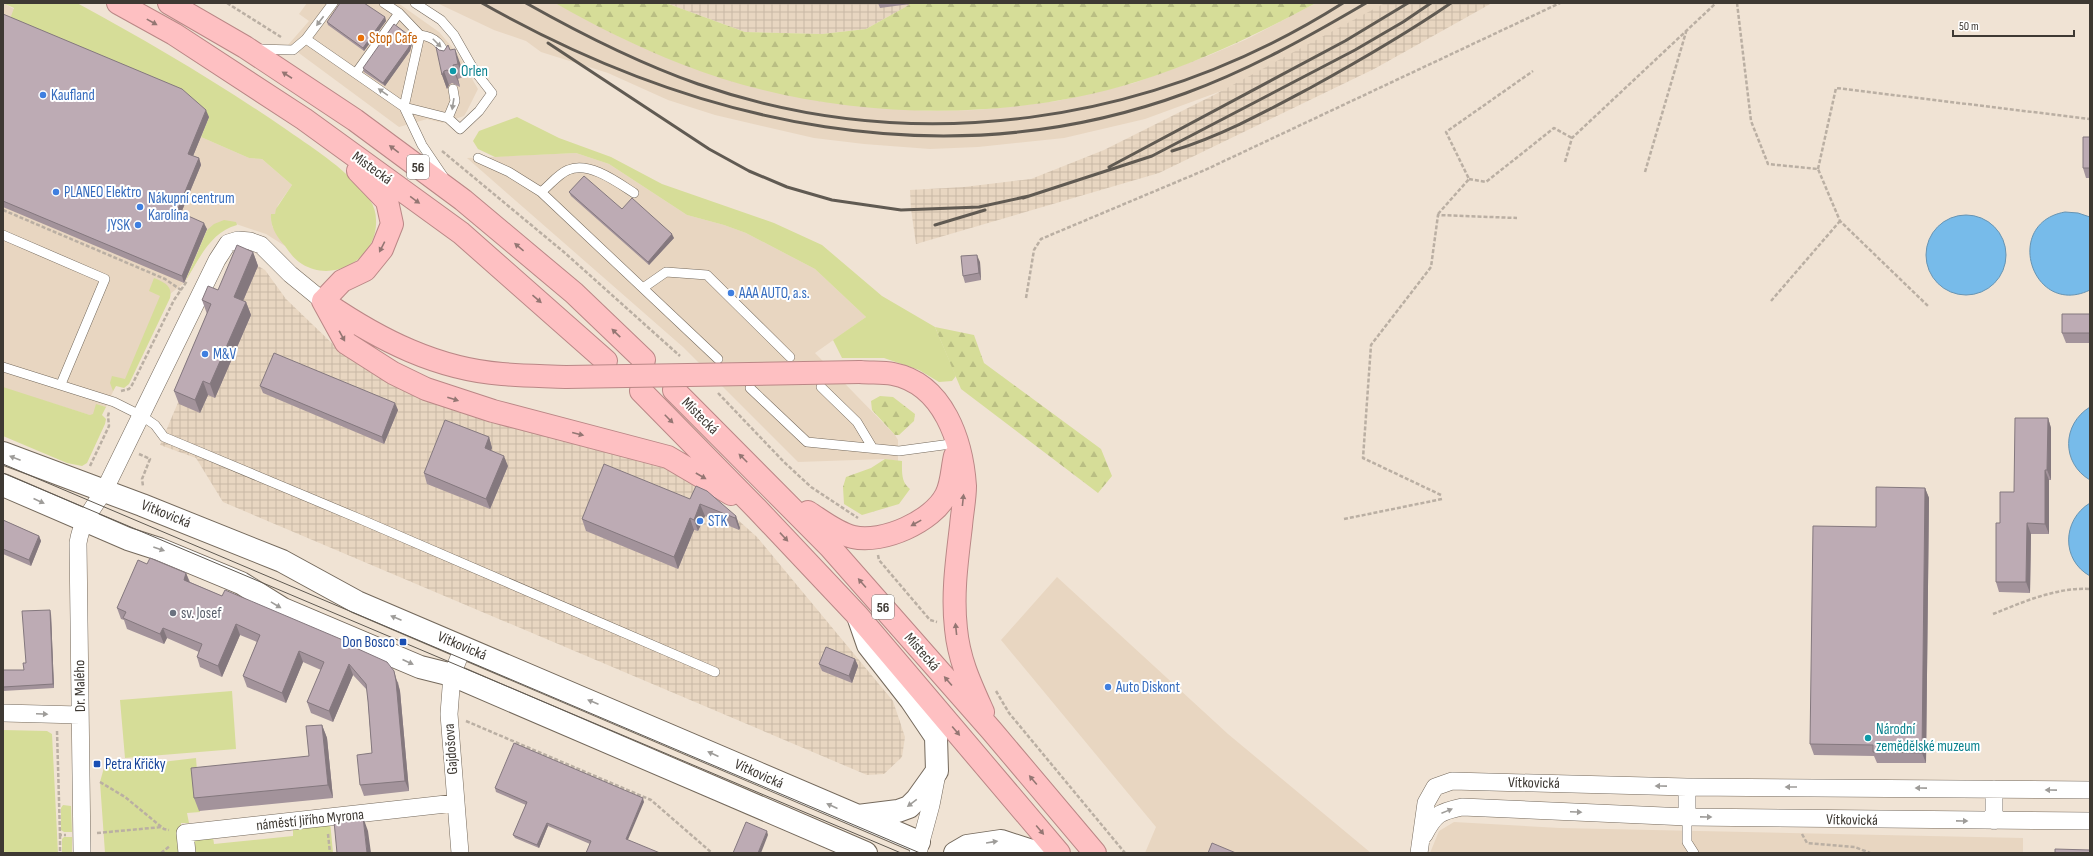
<svg xmlns="http://www.w3.org/2000/svg" width="2093" height="856" font-family="'Sofia Sans Condensed',sans-serif">
	<defs>
		<pattern id="industrial-grid" width="8" height="8" patternUnits="userSpaceOnUse"><rect width="8" height="8" fill="#e8d6c1"/><path d="M0 4h8M4 0v8" fill="none" stroke="#c8b8a6"/></pattern>
		<pattern id="forest-firs" width="22" height="20" patternUnits="userSpaceOnUse"><rect width="22" height="20" fill="#d6dd98"/><path d="M5 1l3.5 6h-7zM16 11l3.5 6h-7z" fill="#b9be83"/></pattern>
	</defs>
	<rect width="100%" height="100%" fill="#f0e3d4"/>
	<path fill="#e8d6c1" d="M3,3L209,117L201,137L249,158L262,159L292,185L278,205L275,215L271,214L272,226L285,246L266,234L236,224L224,229L208,243L184,283L170,294L130,380L116,385L106,407L97,405L93,416L3,388Z
		M307,3H398L439,32L457,53L478,89L467,111L464,116L443,123L427,119L399,127L288,45L309,21L299,14Z
		M437,3H555L624,39L682,64L726,79L820,101L868,107L930,111L976,110L1015,106L1057,101L1096,92L1134,83L1210,55L1247,39L1316,3H1388L1224,90L1145,119L1064,138L978,147L930,149L864,144L814,138L715,115L668,100L608,73L541,52L526,41L494,30Z
		M576,153L609,164L687,215L724,225L746,233L815,269L866,317L815,353L895,435L898,440V461L885,459L798,462L683,347L467,158Z
		M1057,577L1228,734L1371,853H1145L1156,827L1001,640Z
		M1454,822L1560,828L2023,838V853H1430L1439,831Z"/>
	<path fill="url(#industrial-grid)" d="M666,3H909V5L866,29L822,34L745,32Z
		M1385,3H1492L1374,69L1159,173L916,244L911,209L910,190L964,187L1031,179L1104,150L1214,95Z
		M258,266L265,270L286,299L338,349L592,446L674,470L709,494L757,537L893,701L905,737L902,757L884,774L867,775L223,502L196,458L160,445L185,386Z"/>
	<path fill="#d6dd98" d="M77,3C149,42 220,84 287,130C317,151 348,170 370,200C374,206 376,213 376,220C378,258 334,284 302,264C294,259 290,253 285,246C277,237 270,227 271,214H275L276,209L292,185L262,159L249,158L201,137L209,117L9,22L14,8L5,4Z
		M517,117L559,138L611,157L662,184L774,223L822,245L882,296L935,327L956,376L952,381L939,382L919,370L884,358H842L833,340L866,317L815,269L746,233L724,225L687,215L609,164L576,153L495,157L478,149L473,141L479,131Z
		M224,220L236,222L237,225C210,232 198,261 185,282L207,230L214,224Z
		M154,278C164,282 173,286 170,298L129,384L124,388L116,386L113,391L110,383L112,376L125,379L160,296L149,291Z
		M3,387L90,415L93,414L96,404L106,407L102,415L106,419L105,424L87,463L82,466L67,463L3,436Z
		M232,691L236,749L125,758L120,700Z
		M3,730L47,731L52,734L58,853H3Z
		M196,758L200,812L187,813L189,823H181L182,853H105L100,782L105,764H145Z
		M63,805L71,806L72,832H64L61,830V808Z
		M330,821L333,853H189L194,839L213,837L214,844L293,836V828Z
		M64,837H72V853H62V839Z"/>
	<path fill="url(#forest-firs)" d="M555,3H666L745,32L822,34L866,29L909,5V3H1316C1258,34 1199,62 1136,82C994,126 820,119 681,64C638,47 595,26 555,3Z
		M935,327L974,335L984,363L1101,449L1112,476L1098,493L961,389Z
		M880,396L893,397L915,414L914,421L899,435H895L872,410L871,401Z
		M885,459L902,461C902,472 901,482 910,489L899,504L862,515L844,504L843,487L846,477L871,468Z"/>
	<path fill="#77bbea" stroke="#6694b3" d="M2065,212L2078,213L2090,217V290C2032,318 2002,223 2065,212Z
		M1926 255a40 40 0 1 1 80 0a40 40 0 1 1-80 0Z
		M2090,407V480C2061,463 2062,424 2090,407Z
		M2090,503V576C2061,560 2062,520 2090,503Z"/>
	<g fill="none" stroke-linecap="round" stroke-linejoin="round">
		<g stroke="#74695c" stroke-width="10">
			<path id="service" d="M384,3L399,13L420,35L404,107L448,118L460,129L479,111L492,93L474,70L454,35L441,20L415,3
				M420,35C436,37 442,45 447,59
				M306,39L333,3
				M258,49L293,50L306,39L404,107L422,145L443,176
				M356,73L399,13
				M448,118L455,101L453,89
				M478,158L509,172L541,192L718,359
				M541,192C549,186 558,174 568,170C589,161 617,182 634,193
				M3,235L105,279L61,384
				M643,288L666,272L707,275L790,357
				M3,367L114,402L142,416L155,425L164,437L360,519L715,672
				M821,387L857,422L872,447
				M750,388L807,442L899,451L958,443
				M1687,817V842L1694,853"/>
		</g>
		<g stroke="#74695c" stroke-width="18">
			<path id="minor" d="M3,713L80,715
				M1687,817V787
				M1994,821V789
				M1424,835C1435,814 1439,812 1462,807L1687,817L2090,821
				M82,853L78,543C81,522 93,508 104,491L217,260L228,243L238,240L250,241L261,245L290,274L323,301
				M187,853L185,833L455,803
				M460,853L449,714L452,675L463,647
				M918,853L931,805L937,774
				M1419,853L1426,803L1435,787L1452,781L1687,787L2090,790"/>
		</g>
		<g stroke="#74695c" stroke-width="24">
			<path id="tertiary" d="M3,453L142,505L282,561L357,602L919,842
				M3,485L128,539L159,549L241,583L283,609L420,667L452,675L866,853
				M858,816L898,811L909,807L917,799L937,771L936,737L911,700L868,645L859,619
				M955,853L967,846L1001,841L1038,853"/>
		</g>
		<g stroke="#ba8786" stroke-width="24">
			<path id="trunk" d="M118,3L174,34L304,119L461,233L606,361
				M169,3L245,47L355,120L463,200L574,293L644,360
				M323,301L346,343L393,373L426,389L493,411L668,457L731,494
				M323,301L342,281L365,270L382,249L392,224L387,201L358,171
				M327,304C380,340 437,369 502,374C523,376 545,376 566,377
				M860,372C871,373 883,372 893,374C944,384 962,442 965,486C965,499 962,513 961,526C957,560 952,594 956,629C959,660 970,683 983,712
				M674,390L830,547L992,731L1095,853
				M641,391L757,509L858,616L1059,853
				M808,512C822,521 837,533 853,537C883,544 933,521 946,495C952,484 952,468 955,456"/>
		</g>
		<path stroke="#baafa3" stroke-width="2.5" stroke-dasharray="4 2" stroke-linecap="butt" d="M227,3L281,37
			M1737,3L1751,121L1768,164L1818,169L1840,221L1928,306
			M442,151L565,253L680,356
			M1565,162L1572,138L1716,3
			M1818,169L1836,88L2090,119
			M1645,172L1686,32
			M1469,179L1486,182L1554,128L1572,138
			M3,210L165,279L181,290
			M1438,214L1469,179L1446,132L1533,71
			M1026,298L1034,250L1041,239L1205,170L1560,3
			M1771,301L1840,221
			M121,391L129,389L132,385L174,300L187,281
			M718,393L784,462L811,487L858,518
			M139,454L150,459L142,479L143,486
			M90,466L109,426L108,416L109,412
			M1441,495L1363,458L1371,345L1431,267L1438,215L1517,218
			M1344,519L1442,499
			M878,555L879,560L930,620L937,622
			M1993,614C2023,602 2057,587 2090,589
			M996,691L1009,713L1125,853
			M466,721L651,800L712,853
			M57,731L60,835H66
			M100,782L125,797L164,829L169,830
			M97,833L162,827
			M328,834L330,853
			M1802,834L1807,843L1855,847L1870,853
			M60,835V853
			M161,853L170,846"/>
		<use href="#service" stroke="#fff" stroke-width="9"/>
		<use href="#minor" stroke="#fff" stroke-width="17"/>
		<use href="#tertiary" stroke="#fff" stroke-width="22"/>
		<use href="#trunk" stroke="#fec0c2" stroke-width="22"/>
		<path stroke="#605a52" stroke-width="1" d="M3,464L920,853
			M3,473L901,853"/>
		<path stroke="#605a52" stroke-width="3" d="M482,3C697,125 947,181 1186,93C1249,70 1308,37 1366,3
			M526,3C581,34 638,63 698,84C915,159 1150,125 1343,3
			M548,43L709,149L749,171L787,187L832,200L901,210L979,207L1029,196
			M1172,151C1221,136 1265,112 1310,88C1359,61 1406,34 1451,3
			M1109,167L1345,41L1408,3
			M1023,198L1152,156L1355,50L1403,22L1431,3
			M935,225L985,210"/>
		<g stroke="#ba8786" stroke-width="24" stroke-linecap="butt">
			<path id="trunk-bridge" d="M566,377L860,372"/>
		</g>
		<use href="#trunk-bridge" stroke="#fec0c2" stroke-width="22"/>
	</g>
	<path fill="#a3939b" d="M878,3H909L910,4L880,8Z
		M3,14L209,117L193,156L199,158L201,165L181,213L207,229L184,283L3,207Z
		M385,17L386,21L364,51L328,25L327,22Z
		M411,37L413,40L410,51L385,86L364,72L363,68Z
		M439,50L444,51L450,50L460,63L463,77L458,79L460,87L452,83L449,85L447,89L442,75Z
		M2090,137V178H2086L2083,168Z
		M569,192L622,209L674,238L649,265L571,196Z
		M253,252L258,266L243,301L246,302L251,315L215,398L208,395L200,413L179,404L174,391L207,314L202,300L218,290Z
		M980,262L981,280L965,283L963,276Z
		M2090,314V343H2066L2062,333Z
		M260,386L398,410L384,444L263,393Z
		M2048,418L2051,428V480H2049V534H2031L2030,593L1999,592L1996,582L2014,492Z
		M489,437L492,448L491,450L508,466L490,509L427,484L424,473Z
		M1925,488L1929,498L1926,763H1877L1874,756L1814,755L1810,744L1876,527Z
		M690,499L736,516L740,528L739,530L705,516L698,531L694,530L678,569L586,531L582,519Z
		M3,520L39,536L41,541L31,566L3,554Z
		M147,564L186,573L190,582L222,596L357,646L358,649L398,682L400,691L409,791L364,796L360,785L372,753L367,690L353,675L333,722L311,713L307,702L321,670L303,662L286,703L247,687L243,676L257,642L240,635L222,677L200,667L197,657L199,652L167,638L164,644L127,629L124,620L121,619L117,608Z
		M51,614L54,688L3,691V670H24L26,663Z
		M855,659L858,666L852,683L822,671L819,664Z
		M322,725L327,738L333,798L199,811L194,798L309,756Z
		M495,788L644,802L590,844L548,826L539,848L515,838L513,835L526,805L496,792Z"/>
	<path fill="#84787e" d="M385,17L386,21L364,51L363,48Z
		M411,37L413,40L410,51L385,86L383,83Z
		M455,49L460,63L463,77L458,64Z
		M453,65L458,79L460,87L455,74Z
		M444,71L449,85L447,89L442,75Z
		M206,110L209,117L191,161L188,154Z
		M199,158L201,165L179,218L177,211Z
		M204,223L207,229L184,283L182,276Z
		M672,234L674,238L649,265L648,262Z
		M253,252L258,266L239,310L234,297Z
		M977,255L980,262L981,280L979,273Z
		M246,302L251,315L215,398L210,384Z
		M203,381L208,395L200,413L195,400Z
		M395,403L398,410L384,444L382,437Z
		M2048,418L2051,428V480L2047,470Z
		M489,437L492,448L488,458L485,448Z
		M504,456L508,466L490,509L486,499Z
		M2045,470L2049,480V534L2045,524Z
		M1925,488L1929,498L1926,763L1922,753Z
		M700,504L705,516L698,531L694,520Z
		M736,516L740,528L739,530L735,518Z
		M690,518L694,530L678,569L674,557Z
		M2027,523L2031,534L2030,593L2026,582Z
		M39,536L41,541L31,566L29,560Z
		M186,573L190,584L184,580Z
		M50,610L51,614L54,688L53,684Z
		M236,624L240,635L222,677L218,666Z
		M163,628L167,638L164,644L160,634Z
		M299,651L303,662L286,703L282,693Z
		M855,659L858,666L852,683L849,676Z
		M349,664L353,675L333,722L329,711Z
		M394,671L400,691L409,791L405,781Z
		M322,725L327,738L333,798L328,785Z
		M643,798L644,802L627,842L626,839Z
		M363,817L368,831L371,853H367Z
		M547,823L548,826L539,848L537,845Z
		M767,831L768,835L761,853H758Z"/>
	<path fill="#bdabb4" stroke="#84787e" d="M340,3H364L385,17L363,48L327,22Z
		M3,14L182,89L206,110L188,154L199,158L177,211L204,223L182,276L3,201Z
		M394,24L411,37L409,47L383,83L363,68Z
		M448,45L450,50L455,49L458,64L453,65L455,74L447,70L444,71L442,75L436,47L439,50L444,51Z
		M2083,137H2090V168H2083Z
		M584,176L622,209L632,198L672,234L648,262L569,192Z
		M237,245L253,252L234,297L246,302L210,384L203,381L195,400L174,391L211,304L202,300L208,286L218,290Z
		M977,255L979,273L963,276L961,256Z
		M2062,314H2090V333H2062Z
		M274,353L395,403L382,437L260,386Z
		M2015,418H2048L2047,470H2045V524L2027,523L2026,582H1996V523H2000V492H2014Z
		M445,420L489,437L485,448L504,456L486,499L424,473Z
		M604,464L690,499L696,486L707,491L736,516L735,518L700,504L694,520L690,518L674,557L582,519Z
		M1876,487L1925,488L1922,753L1873,752V745L1810,744L1813,526L1876,527Z
		M3,520L39,536L29,560L3,549Z
		M150,558L186,573L184,580L222,596L225,590L357,646L356,648L387,662L394,671L396,681L405,781L360,785L357,755L372,753L368,701L366,684L349,664L329,711L307,702L324,662L299,651L282,693L243,676L260,635L236,624L218,666L197,657L202,644L163,628L160,634L123,618L126,612L117,608L138,560L147,564Z
		M50,610L53,684L3,687V670H24L23,663H26L22,611Z
		M826,647L855,659L849,676L819,664Z
		M322,725L328,785L194,798L191,768L309,756L306,726Z
		M514,743L643,798L626,839L660,853H586L591,841L547,823L537,845L513,835L527,802L495,788Z
		M363,817L367,853H337L334,821Z
		M746,822L767,831L758,853H733Z
		M2090,838V853H2055V849L2090,850Z
		M1212,843L1236,853H1208Z"/>
	<defs><path id="oneway-solid" d="M-6-.8H1V-3.2L6.5 0L1 3.2V.8H-6Z"/></defs>
	<g fill="#9e9c99">
		<use href="#oneway-solid" transform="translate(320 21) rotate(127)"/>
		<use href="#oneway-solid" transform="translate(437 43) rotate(45)"/>
		<use href="#oneway-solid" transform="translate(383 92) rotate(-145)"/>
		<use href="#oneway-solid" transform="translate(453 104) rotate(99)"/>
		<use href="#oneway-solid" transform="translate(15 458) rotate(-159)"/>
		<use href="#oneway-solid" transform="translate(39 501) rotate(24)"/>
		<use href="#oneway-solid" transform="translate(159 549) rotate(19)"/>
		<use href="#oneway-solid" transform="translate(276 605) rotate(31)"/>
		<use href="#oneway-solid" transform="translate(396 618) rotate(-157)"/>
		<use href="#oneway-solid" transform="translate(408 662) rotate(24)"/>
		<use href="#oneway-solid" transform="translate(593 702) rotate(-157)"/>
		<use href="#oneway-solid" transform="translate(42 714) rotate(2)"/>
		<use href="#oneway-solid" transform="translate(713 754) rotate(-156)"/>
		<use href="#oneway-solid" transform="translate(1661 786) rotate(-179)"/>
		<use href="#oneway-solid" transform="translate(1791 787) rotate(180)"/>
		<use href="#oneway-solid" transform="translate(1921 788) rotate(-179)"/>
		<use href="#oneway-solid" transform="translate(2051 790) rotate(-179)"/>
		<use href="#oneway-solid" transform="translate(912 803) rotate(143)"/>
		<use href="#oneway-solid" transform="translate(832 806) rotate(-156)"/>
		<use href="#oneway-solid" transform="translate(1447 811) rotate(-22)"/>
		<use href="#oneway-solid" transform="translate(1576 812) rotate(2)"/>
		<use href="#oneway-solid" transform="translate(1706 817) rotate(1)"/>
		<use href="#oneway-solid" transform="translate(1962 821) rotate(1)"/>
		<use href="#oneway-solid" transform="translate(992 842) rotate(-9)"/>
	</g>
	<g fill="#947673">
		<use href="#oneway-solid" transform="translate(152 22) rotate(29)"/>
		<use href="#oneway-solid" transform="translate(287 75) rotate(-147)"/>
		<use href="#oneway-solid" transform="translate(394 149) rotate(-143)"/>
		<use href="#oneway-solid" transform="translate(415 200) rotate(36)"/>
		<use href="#oneway-solid" transform="translate(382 247) rotate(117)"/>
		<use href="#oneway-solid" transform="translate(519 247) rotate(-140)"/>
		<use href="#oneway-solid" transform="translate(537 299) rotate(41)"/>
		<use href="#oneway-solid" transform="translate(616 333) rotate(-136)"/>
		<use href="#oneway-solid" transform="translate(342 336) rotate(61)"/>
		<use href="#oneway-solid" transform="translate(453 399) rotate(18)"/>
		<use href="#oneway-solid" transform="translate(669 419) rotate(45)"/>
		<use href="#oneway-solid" transform="translate(578 434) rotate(14)"/>
		<use href="#oneway-solid" transform="translate(743 458) rotate(-135)"/>
		<use href="#oneway-solid" transform="translate(701 476) rotate(30)"/>
		<use href="#oneway-solid" transform="translate(963 500) rotate(-84)"/>
		<use href="#oneway-solid" transform="translate(916 523) rotate(151)"/>
		<use href="#oneway-solid" transform="translate(784 537) rotate(47)"/>
		<use href="#oneway-solid" transform="translate(862 583) rotate(-131)"/>
		<use href="#oneway-solid" transform="translate(956 629) rotate(-96)"/>
		<use href="#oneway-solid" transform="translate(948 681) rotate(-131)"/>
		<use href="#oneway-solid" transform="translate(956 731) rotate(50)"/>
		<use href="#oneway-solid" transform="translate(1033 780) rotate(-130)"/>
		<use href="#oneway-solid" transform="translate(1040 830) rotate(50)"/>
	</g>
	<circle fill="#e8710a" stroke="#fff" stroke-width="1.5" cx="361" cy="38" r="4"/>
	<g fill="#0f9aa8" stroke="#fff" stroke-width="1.5">
		<circle cx="453" cy="71" r="4"/>
		<circle cx="1868" cy="738" r="4"/>
	</g>
	<g fill="#3f7fe0" stroke="#fff" stroke-width="1.5">
		<circle cx="43" cy="95" r="4"/>
		<circle cx="56" cy="192" r="4"/>
		<circle cx="140" cy="207" r="4"/>
		<circle cx="138" cy="225" r="4"/>
		<circle cx="731" cy="293" r="4"/>
		<circle cx="205" cy="354" r="4"/>
		<circle cx="700" cy="521" r="4"/>
		<circle cx="1108" cy="687" r="4"/>
	</g>
	<circle fill="#6b7280" stroke="#fff" stroke-width="1.5" cx="173" cy="613" r="4"/>
	<g fill="#1a4fb4" stroke="#fff" stroke-width="1.5">
		<rect x="399" y="638" width="8" height="8" rx="2"/>
		<rect x="93" y="760" width="8" height="8" rx="2"/>
	</g>
	<g text-anchor="middle" dominant-baseline="central" stroke-width="4" stroke-linejoin="round" paint-order="stroke">
		<g fill="#fff" stroke="#787470" stroke-width="1">
			<rect x="407" y="155" width="22" height="24" rx="3"/>
			<rect x="872" y="595" width="22" height="24" rx="3"/>
		</g>
		<g font-size="14" font-weight="bold" fill="#3e3933">
			<text x="418" y="167">56</text>
			<text x="883" y="607">56</text>
		</g>
		<g font-size="15" fill="#c56008" stroke="#fff" text-anchor="start">
			<text x="369" y="38">Stop Cafe</text>
		</g>
		<g font-size="15" fill="#0d838f" stroke="#fff" text-anchor="start">
			<text x="461" y="71">Orlen</text>
			<text x="1876" y="729">Národní<tspan x="1876" dy="17">zemědělské muzeum</tspan></text>
		</g>
		<g font-size="15" fill="#366cbe" stroke="#fff" text-anchor="start">
			<text x="51" y="95">Kaufland</text>
			<text x="64" y="192">PLANEO Elektro</text>
			<text x="148" y="198">Nákupní centrum<tspan x="148" dy="17">Karolína</tspan></text>
			<text x="130" y="225" text-anchor="end">JYSK</text>
			<text x="739" y="293">AAA AUTO, a.s.</text>
			<text x="213" y="354">M&amp;V</text>
			<text x="708" y="521">STK</text>
			<text x="1116" y="687">Auto Diskont</text>
		</g>
		<g font-size="15" fill="#3e3933" stroke="#fff">
			<text transform="translate(372 168) rotate(36)">Místecká</text>
			<text transform="translate(700 416) rotate(45)">Místecká</text>
			<text transform="translate(166 514) rotate(22)">Vítkovická</text>
			<text transform="translate(462 646) rotate(23)">Vítkovická</text>
			<text transform="translate(922 652) rotate(49)">Místecká</text>
			<text transform="translate(80 686) rotate(-91)">Dr. Malého</text>
			<text transform="translate(451 749) rotate(-94)">Gajdošova</text>
			<text transform="translate(759 774) rotate(24)">Vítkovická</text>
			<text transform="translate(1534 783) rotate(1)">Vítkovická</text>
			<text transform="translate(310 820) rotate(-6)">náměstí Jiřího Myrona</text>
			<text transform="translate(1852 820) rotate(1)">Vítkovická</text>
		</g>
		<g font-size="15" fill="#5b616d" stroke="#fff" text-anchor="start">
			<text x="181" y="613">sv. Josef</text>
		</g>
		<g font-size="15" fill="#164399" stroke="#fff" text-anchor="end">
			<text x="395" y="642">Don Bosco</text>
			<text x="105" y="764" text-anchor="start">Petra Křičky</text>
		</g>
	</g>
	<rect width="2093" height="856" fill="none" stroke="#3e3933" stroke-width="8"/>
	<path d="M1953 30v6h121v-6" fill="none" stroke="#3e3933" stroke-width="2"/>
	<text x="1959" y="30" font-size="12" fill="#3e3933" stroke="#ffffff" stroke-width="3" paint-order="stroke">50 m</text>
</svg>
